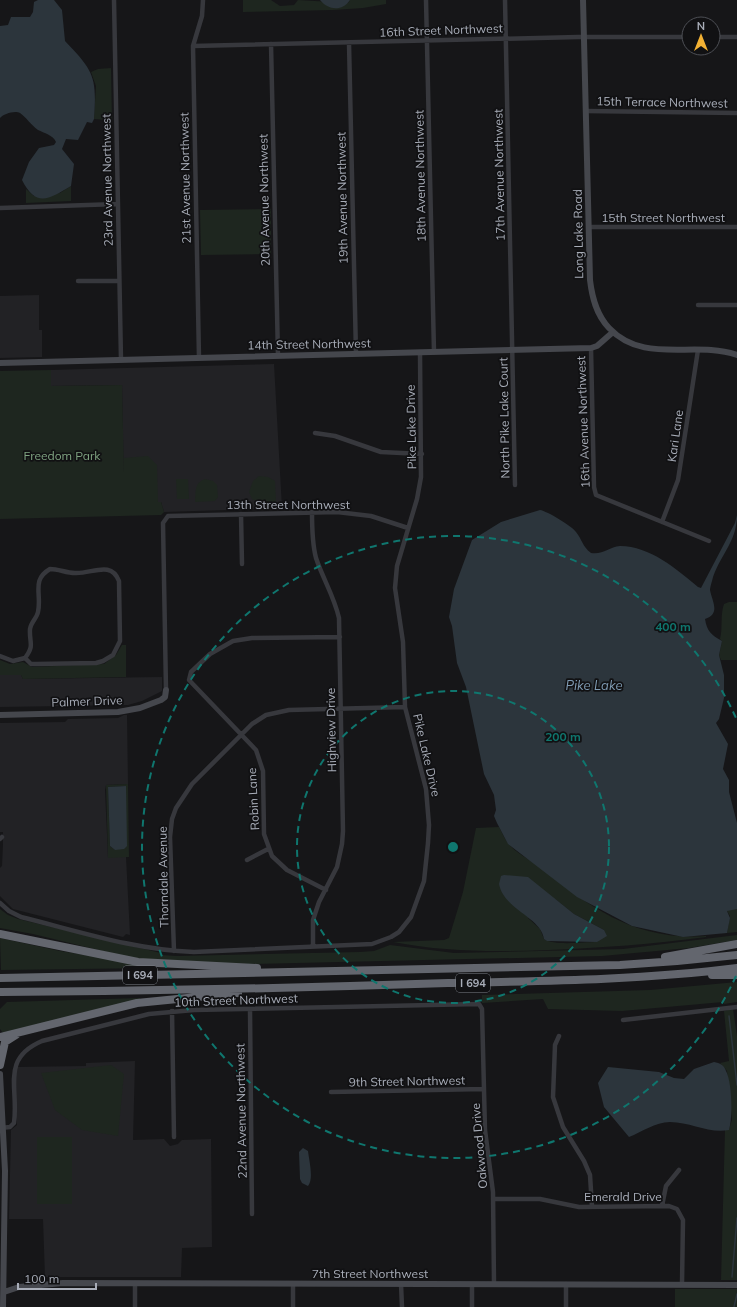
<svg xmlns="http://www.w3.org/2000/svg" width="737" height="1307" font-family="Mulish,sans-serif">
	<rect width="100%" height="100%" fill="#161618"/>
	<path fill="#222225" d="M39,295V330H42V357L0,358V296Z
		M274,364L282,508L164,512L161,502L130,503L126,499L124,492L122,385L51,386V370Z
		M0,675H21L23,679L162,677V691L142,701L128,705L0,707Z
		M124,715H127L128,784L106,785L105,790L108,857H126L130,935L126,934L123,937L13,909L0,896V868L2,866L3,844V832H0V723L65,722L68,719L118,718Z
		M135,1061L133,1140L164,1139L170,1146L178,1144L182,1140L211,1139L212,1247L182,1248L181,1277H45L43,1219H9L11,1130L17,1125L15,1076L17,1067L86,1066V1063Z"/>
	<path fill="#1e261f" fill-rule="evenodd" d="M243,0H271L280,6L294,5L298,0L348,3L350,0H386V4L363,8L333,10L243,12Z
		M111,68L112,124H109V120L94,119L96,86L91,72L98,69Z
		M71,186V201L26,203V189L34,196L60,193Z
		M271,209V254L201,255L200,210Z
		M51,370V386L122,385L124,473V458L148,456L157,465L158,502H161L164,512L161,515L0,519V371Z
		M259,476L268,477L275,481L276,502H259L252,499L249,492L253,481Z
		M176,479H188L189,499H177Z
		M205,479L213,481L217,485L218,497L215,501L195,502C196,491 194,483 205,479Z
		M729,602H737V660H721L719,655L722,641L720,639C723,628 720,615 724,604Z
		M122,645H126V677L23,679L21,675H0V660L10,664L23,662L32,667L104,664L116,655Z
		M128,784L129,857L108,858L106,785ZM126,786V787L115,850L110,846L108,787Z
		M499,827C502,832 504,838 508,843C514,852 532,861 542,868C592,910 638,941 706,936V937C653,944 601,948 548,950C496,952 444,952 393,942L444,940L449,938L463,892L476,828ZM555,899L574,914L604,930L597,942C583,942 554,946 544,939L540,929L528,918Z
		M0,909L8,915L18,919L161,953V955L177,956L360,952L374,951L390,945L454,953L623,949L737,935V940L689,948L602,956L249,964L152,961L119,955L33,934L0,928Z
		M729,909H737V932L727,933L730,916L727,911Z
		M0,938L60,951L155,966L154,968L1,970Z
		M737,982V1002L724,1004L723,1002L622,1011L548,1009L543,999L482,1003V995L650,990Z
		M140,998V1001L3,1033L0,1029V1009L7,1002Z
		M733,1009L737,1036V1280H721L725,1130L729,1129L732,1120L729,1087L727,1071L720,1063L729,1061L724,1011Z
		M111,1065L124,1074L118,1136L82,1130L55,1110L41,1073Z
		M37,1137H72V1204H37Z
		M675,1289H737V1307H675Z"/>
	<path fill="#2c353c" d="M38,0H54L62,10L65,41C94,71 97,77 94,119L92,123L87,122L78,140L66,139L62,149L74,164L71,186C49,199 36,208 22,180L29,162L39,148L54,145L56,142C53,135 44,133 38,130C31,125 26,117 20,113C15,110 3,114 0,118V26L8,25L11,17H30L33,12L34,2Z
		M320,0H350C342,12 328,10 320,0Z
		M540,510C547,511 572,526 576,532C582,539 582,546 591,553C603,555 609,547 620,546C650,546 676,569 698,587L701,588L735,523L737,515C737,543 718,557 712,581C711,584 710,588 710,590C712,601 721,614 705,619C707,631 711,635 722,641L719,655L724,675V698L719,719L716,723L728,744L723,769L729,780V792L737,823V909L727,911L730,918L727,933L683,937L632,926L577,897L508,844L497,823L494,816L496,810L494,795L484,774L466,687L457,663L452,626L449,617L454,589L472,540L501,522Z
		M126,786L127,846L124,849L115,850L110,846L108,787Z
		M504,875L528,877L574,914L604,930L607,936L597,942L547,941L544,939C541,917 504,910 499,884L501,876Z
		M714,1062C720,1063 724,1065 726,1071C732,1082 733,1117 729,1130C709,1134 691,1122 670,1122C655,1122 642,1132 629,1137L604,1107L598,1083L608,1067L659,1072L674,1078L684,1079L694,1069Z
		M303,1148L308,1151C309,1160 314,1179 308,1186L302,1183L300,1179L299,1152Z"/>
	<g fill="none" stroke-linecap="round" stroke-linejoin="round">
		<path stroke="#2c353c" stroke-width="1.5" d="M729,1016L737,1085
			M732,1277L737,1218
			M734,1307L737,1294"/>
		<path stroke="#37383d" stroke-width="4.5" d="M114,0L121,360
			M426,0L434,352
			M505,0L515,485
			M713,37H737
			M349,43L356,354
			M271,44L278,356
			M193,46L578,37H689
			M586,111L737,113
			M0,208L117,204
			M589,227H737
			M78,281H119
			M698,305H737
			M591,348L594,487L596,495L709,541
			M199,358L193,46L202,16L203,0
			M315,433L335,436L381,452L422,454
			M312,512C312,527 312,543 316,558C323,579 334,596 339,618L343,831L342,844L337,867L319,902L313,920V946
			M241,514L242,564
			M662,522L678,480L698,350
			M50,569C59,569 66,573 75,573C92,574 111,560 119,581L120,641L113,655L103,661L96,663L36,664H31L25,658C35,645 29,643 30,629C31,622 37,618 38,612C42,594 31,580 50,569Z
			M0,656L13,661L25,658
			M166,690L163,523L168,516L337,512L371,516L408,528
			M0,839L2,837
			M247,860L268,849
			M326,890L287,870L272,856L264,834L263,771L256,750L189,680L191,672L210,654L233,641L252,638L340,637
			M0,903L9,911L21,917C78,931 135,950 194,952L372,944L391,937L399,932L411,917L424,881L428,843L429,825L426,789L405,707L403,642L395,588L397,566L417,499L421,477L420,352
			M174,951L170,837L172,819L176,808L192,784L252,724L266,715L289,710L405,707
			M250,1009L252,1214
			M172,1011L174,1137
			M623,1020L737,1007
			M559,1036L555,1045L553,1097L563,1127L584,1161L590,1175L592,1207
			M331,1092L484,1089
			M0,1128L10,1127L14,1123C19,1088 0,1059 42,1041L149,1014L194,1010L479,1004L482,1009L485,1130L493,1192L494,1284
			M493,1199H540L579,1207L669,1206L677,1209L683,1220L682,1284
			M662,1206L666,1186L679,1170
			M135,1284V1307
			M293,1284V1307
			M401,1284L402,1307
			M472,1284V1307
			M566,1284V1307"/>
		<path stroke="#45474d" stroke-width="6" d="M583,0L590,280C592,297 596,314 609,328C644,365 694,340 737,355
			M0,363L591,348L597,346L613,332
			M0,715L118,712L140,708L161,700L165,697L166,690
			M0,1074L5,1171L3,1307
			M4,1292L19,1287L63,1283L737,1285"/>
		<path stroke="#63666e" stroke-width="8" d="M0,934L138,962L257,968
			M665,957L737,944
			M712,975H737
			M0,978L620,965L677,961L737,955
			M0,992C150,991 299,988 448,983C545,981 642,980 737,968
			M0,1037L137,1003L238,993
			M0,1065L5,1042L16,1035"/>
	</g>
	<g fill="none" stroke="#0f766e" stroke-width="2" stroke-dasharray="7 5">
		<circle cx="453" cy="847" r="156"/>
		<path d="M736 976A311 311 0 1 1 736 718"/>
	</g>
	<g text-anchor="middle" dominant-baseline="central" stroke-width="3.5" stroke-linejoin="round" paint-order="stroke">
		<g fill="#111113" stroke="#7b7e86" stroke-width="1">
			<rect x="123" y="966" width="34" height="18" rx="3"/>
			<rect x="456" y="974" width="34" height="18" rx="3"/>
		</g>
		<g font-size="11" font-weight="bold" fill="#a8adb8">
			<text x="140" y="975">I 694</text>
			<text x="473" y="983">I 694</text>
		</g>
		<g font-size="12" fill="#a8adb8" stroke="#111113">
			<text transform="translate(441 30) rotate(-2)">16th Street Northwest</text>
			<text transform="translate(662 102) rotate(1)">15th Terrace Northwest</text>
			<text transform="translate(499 175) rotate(-91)">17th Avenue Northwest</text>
			<text transform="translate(420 176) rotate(-91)">18th Avenue Northwest</text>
			<text transform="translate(185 178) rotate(-91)">21st Avenue Northwest</text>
			<text transform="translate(107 180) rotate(-91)">23rd Avenue Northwest</text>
			<text transform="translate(342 198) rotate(-91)">19th Avenue Northwest</text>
			<text transform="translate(264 200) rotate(-91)">20th Avenue Northwest</text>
			<text x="663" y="217">15th Street Northwest</text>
			<text transform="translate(578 234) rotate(-91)">Long Lake Road</text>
			<text transform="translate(309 344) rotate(-1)">14th Street Northwest</text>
			<text transform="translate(504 418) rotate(-91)">North Pike Lake Court</text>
			<text transform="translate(583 422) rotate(-92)">16th Avenue Northwest</text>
			<text transform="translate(411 427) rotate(-91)">Pike Lake Drive</text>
			<text transform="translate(675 436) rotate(-82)">Kari Lane</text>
			<text x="288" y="504">13th Street Northwest</text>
			<text transform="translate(87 701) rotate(-2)">Palmer Drive</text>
			<text transform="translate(331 730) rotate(-91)">Highview Drive</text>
			<text transform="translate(427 755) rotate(77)">Pike Lake Drive</text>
			<text transform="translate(253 799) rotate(-93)">Robin Lane</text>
			<text transform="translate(163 877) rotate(-91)">Thorndale Avenue</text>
			<text transform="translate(236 1000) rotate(-2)">10th Street Northwest</text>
			<text transform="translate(407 1081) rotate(-1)">9th Street Northwest</text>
			<text transform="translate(241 1111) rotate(-91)">22nd Avenue Northwest</text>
			<text transform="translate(479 1146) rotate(-95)">Oakwood Drive</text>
			<text x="623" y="1196">Emerald Drive</text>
			<text x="370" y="1273">7th Street Northwest</text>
		</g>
		<g font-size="12" fill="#7fa381" stroke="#111113">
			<text x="62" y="455">Freedom Park</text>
		</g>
		<g font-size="13" font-style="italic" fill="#7f9bb3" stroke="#111113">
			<text x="594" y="685">Pike Lake</text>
		</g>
	</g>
	<circle cx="453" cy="847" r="6" fill="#0f766e" stroke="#111113" stroke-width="2"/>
	<g font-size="12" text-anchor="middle" font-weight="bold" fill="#0f766e" stroke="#111113" stroke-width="3.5" stroke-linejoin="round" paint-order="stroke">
		<text x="673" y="631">400 m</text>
		<text x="563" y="741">200 m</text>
	</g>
	<g transform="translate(701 36)"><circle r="19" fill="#111113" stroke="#4d4f55"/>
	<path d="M0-3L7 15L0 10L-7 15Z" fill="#f2b134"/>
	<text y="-6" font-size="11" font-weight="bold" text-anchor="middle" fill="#a8adb8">N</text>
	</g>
	<path d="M18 1283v6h78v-6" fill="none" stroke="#a8adb8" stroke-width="2"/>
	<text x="24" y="1283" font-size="12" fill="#a8adb8" stroke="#111113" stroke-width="3" paint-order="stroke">100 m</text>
</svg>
